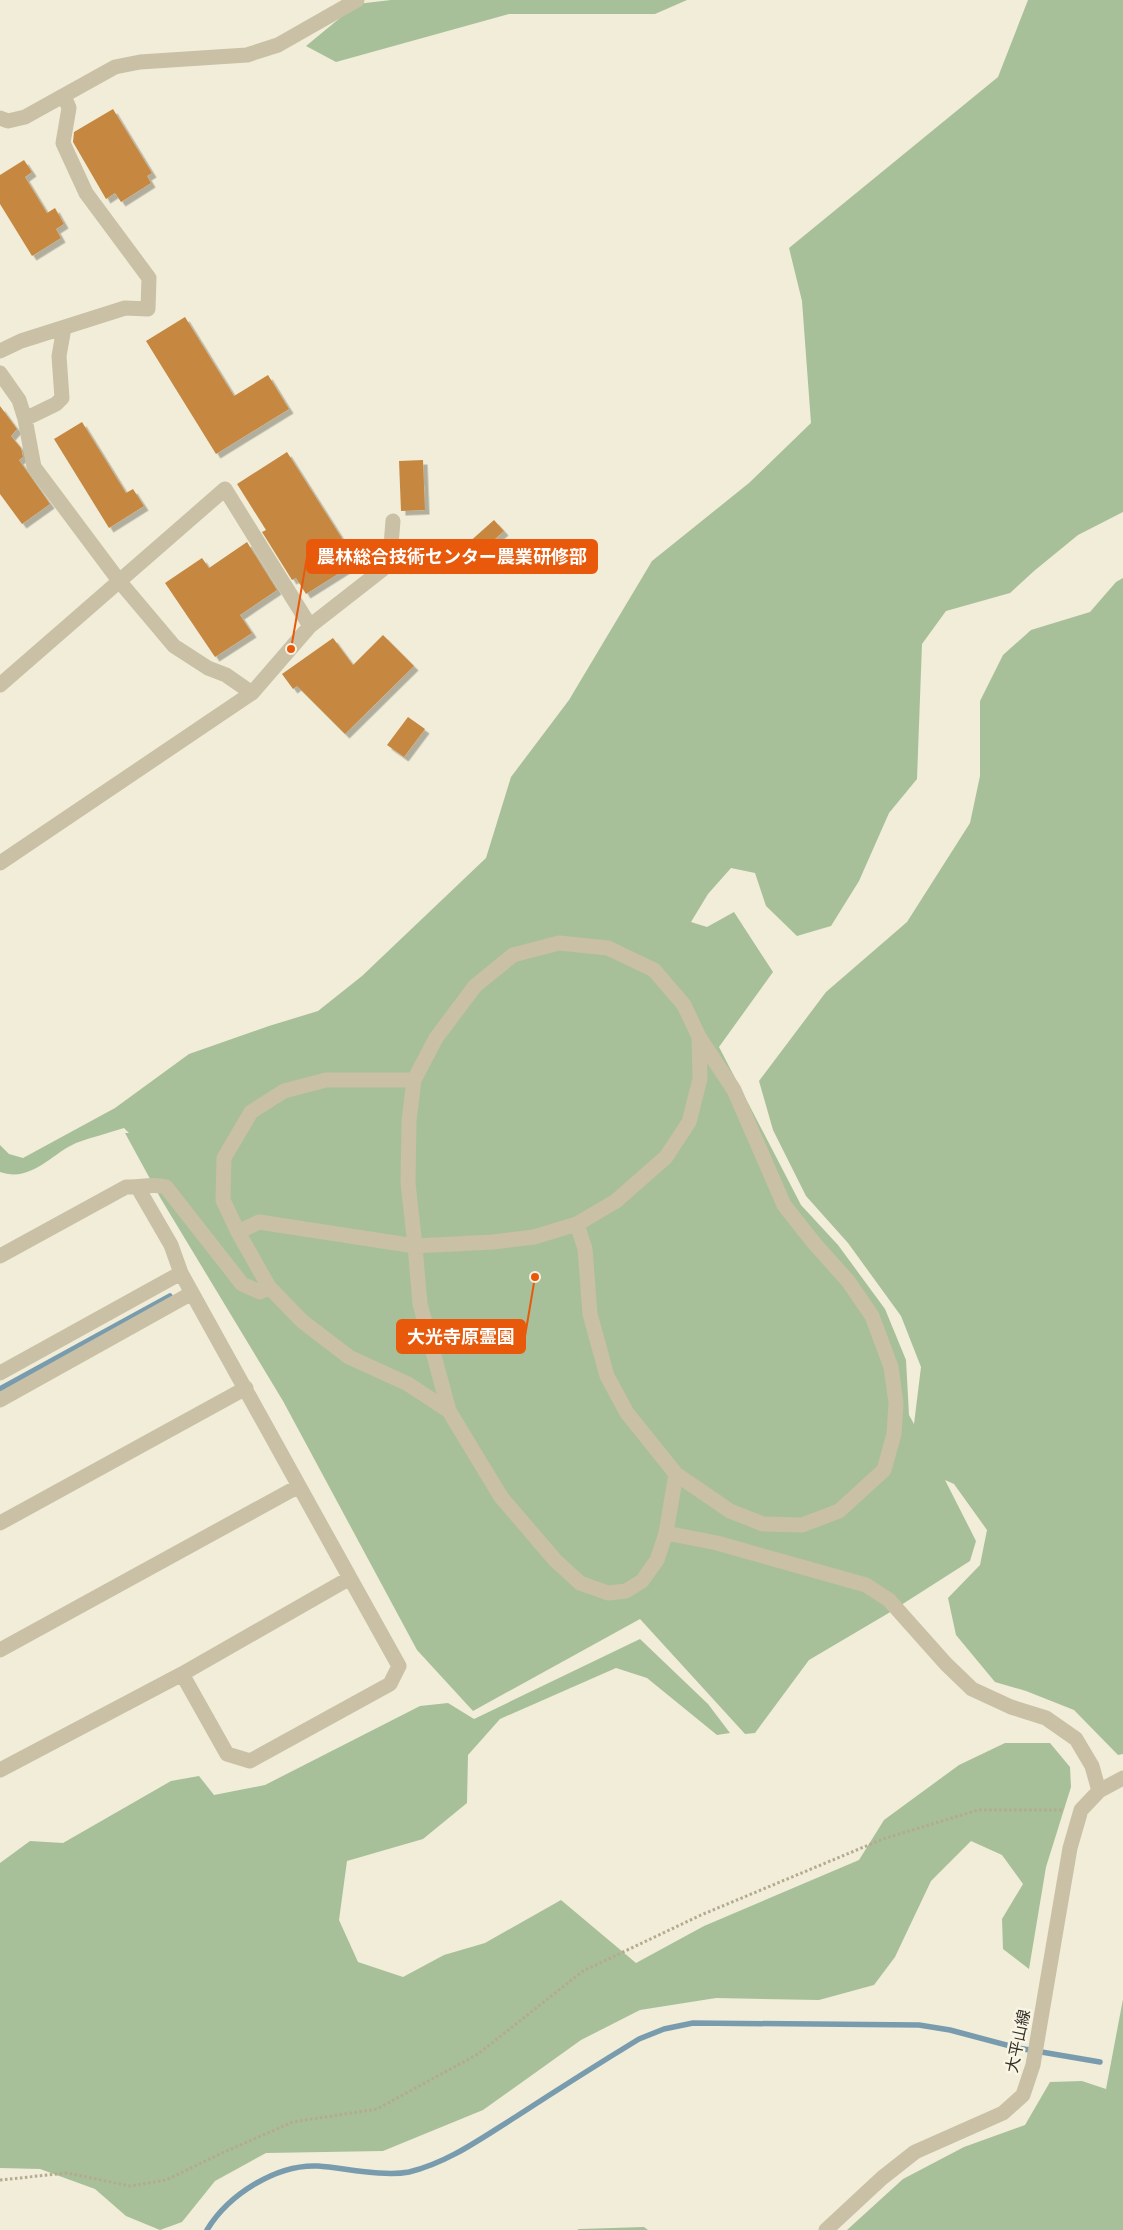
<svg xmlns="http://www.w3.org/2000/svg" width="1123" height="2230" font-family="Karla,'Noto Sans JP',sans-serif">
	<defs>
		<filter id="shadow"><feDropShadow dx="4.5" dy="4.5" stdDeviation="0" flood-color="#0004"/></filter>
	</defs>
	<rect width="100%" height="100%" fill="#f1edd8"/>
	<path fill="#a7c099" d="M391,0H687L655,14H509L336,62L306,46L357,4Z
		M1028,0H1123V512L1078,535L1034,571L1010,593L946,611L922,644L917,779L889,813L859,881L831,926L797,936L766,906L755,873L731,868L708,894L691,922L707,927L734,912L773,972L719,1047L801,1205L838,1245L885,1309L906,1360L909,1415L914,1424L921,1367L901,1316L848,1243L806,1196L773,1130L759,1081L826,992L907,922L970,823L980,776V701L1003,655L1031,630L1090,612L1116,582L1123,578V1754L1118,1755L1074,1710L1026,1691L995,1682L956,1635L948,1598L980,1565L987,1530L954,1484L945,1480L976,1541L970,1561L887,1614L809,1660L755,1733L745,1734L640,1619L473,1711L417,1650L283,1401L161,1199L125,1133H129L124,1128C109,1133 92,1137 76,1143C51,1154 31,1183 0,1172V1145L9,1154L23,1158L115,1108L189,1054L269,1026L318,1011L362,976L486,858L511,777L569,700L652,561L749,483L811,423L802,301L789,248L998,77Z
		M640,1639L708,1704L730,1733L717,1735L647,1678L616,1668L500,1719L468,1755L467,1803L423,1839L347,1861L339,1920L358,1962L403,1977L444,1955L485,1943L561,1900L636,1963L704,1926L859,1860L884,1820L959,1765L1005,1743H1050L1070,1767L1071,1787L1046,1867L1029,1969L1003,1949L1002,1919L1023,1884L1002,1855L971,1841L931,1881L895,1957L874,1985L819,2000L716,1998L640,2010L581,2040L483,2110L383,2151L266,2153L215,2181L182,2222L160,2230L126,2216L95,2189L40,2169L0,2168V1863L30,1841L63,1843L171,1781L199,1776L214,1795L265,1785L420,1706L448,1703L474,1719Z
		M1123,1999V2230H847L903,2179L964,2147L1025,2125L1050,2082L1082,2081L1106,2089Z
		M644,2227L648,2230H577L579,2229Z"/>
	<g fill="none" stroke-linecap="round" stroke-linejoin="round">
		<path stroke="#789cae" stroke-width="5.5" d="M0,1389L170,1296
			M207,2230C228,2195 276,2164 318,2166C345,2168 383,2177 409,2172C448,2163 483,2137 517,2116C557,2090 598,2064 639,2039L664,2029L693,2023L919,2025L950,2030L1018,2048L1100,2062"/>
	</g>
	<path fill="#c68841" filter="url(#shadow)" d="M113,109L152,173L147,176L151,183L121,202L115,193L106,199L73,142L74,132Z
		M24,160L32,172L25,177L47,213L55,208L64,224L56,229L61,238L32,256L0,204V175Z
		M185,317L234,396L268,375L289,409L216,454L146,341Z
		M0,406L17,429L11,436L21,448L23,457L19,460L50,504L22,524L0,494Z
		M82,422L126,493L133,489L144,506L109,528L54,439Z
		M287,452L357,562L306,594L296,578L292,580L262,532L266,530L237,484Z
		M423,460L425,510L401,511L399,461Z
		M494,520L504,531L468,563L458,552Z
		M247,542L277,590L240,615L252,633L215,657L165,583L202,558L209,568Z
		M383,635L414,666L345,734L297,686L293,689L282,674L333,638L353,665Z
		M408,717L425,729L404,757L387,745Z"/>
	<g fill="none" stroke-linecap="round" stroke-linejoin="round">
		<path stroke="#b5aa8f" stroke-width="3" stroke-dasharray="2.5 2.5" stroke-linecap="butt" d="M0,2180L67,2173L130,2186L166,2180L224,2152L293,2122L377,2109L478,2054L583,1971L701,1915L883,1839L978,1810H1063"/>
		<path stroke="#c9c0a5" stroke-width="15" d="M0,118L8,121L25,117L115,67L140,62L247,55L278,45L357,0
			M0,351L21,341L125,308L148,309L149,278L86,193L63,143L69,108L64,96
			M0,373L19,400L25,419L34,467L120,582L174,646L208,668L226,675L252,693
			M25,419L56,404L62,398L59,356L64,328
			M0,685L225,489L310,626
			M0,863L252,693L310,626L383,569L390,557L393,521
			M577,1224L585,1249L590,1314L607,1376L627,1413L676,1474L666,1533L717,1543L866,1585L889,1600L946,1664L972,1689L1011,1707L1046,1718L1076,1739L1092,1766L1099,1791
			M238,1232L223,1200L224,1158L251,1112L284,1091L326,1080H414
			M0,1256L126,1187C140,1188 152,1183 166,1187L242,1284L260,1292L269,1287L238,1232L259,1222L415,1246L493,1242L534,1237L577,1224L616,1201L666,1157L689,1122L700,1079L699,1037L684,1005L654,970L608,948L559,943L513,955L475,986L436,1038L414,1080L409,1121L408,1183L415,1246L420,1304L449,1411L501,1497L555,1560L580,1583L608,1593L626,1591L642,1581L657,1560L666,1533
			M269,1287L302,1321L349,1357L408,1384L449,1411
			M0,1373L181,1273
			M0,1400L192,1293
			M676,1474L730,1511L763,1524L802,1525L839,1511L884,1470L894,1434L896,1403L891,1367L872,1316L848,1281L814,1243L784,1205L734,1090L699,1037
			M0,1523L246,1388
			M0,1650L299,1486
			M182,1674L227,1754L250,1761L390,1684L399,1666L350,1578
			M0,1770L182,1674L350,1578L192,1293L181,1273L171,1245L138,1188
			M826,2230L882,2178L915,2152L1003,2113L1023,2095L1033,2065L1070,1848L1081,1810L1099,1791L1123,1778"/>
	</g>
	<g text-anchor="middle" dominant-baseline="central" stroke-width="5" stroke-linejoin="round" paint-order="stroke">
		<g font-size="16" fill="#342f26" stroke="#f9f5e5">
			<text transform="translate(1018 2041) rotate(-78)">大平山線</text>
		</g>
	</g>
	<path fill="none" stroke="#e8590c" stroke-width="2" d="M291 649L307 557M535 1277L525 1336"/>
	<g fill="#e8590c" stroke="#f9f5e5" stroke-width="2">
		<circle cx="291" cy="649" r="5"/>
		<circle cx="535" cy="1277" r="5"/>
	</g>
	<g fill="#e8590c" stroke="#e8590c" stroke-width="2">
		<rect x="307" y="540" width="290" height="33" rx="5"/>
		<rect x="397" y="1320" width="128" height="33" rx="5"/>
	</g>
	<g font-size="18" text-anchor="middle" font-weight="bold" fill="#fff">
		<text x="452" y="563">農林総合技術センター農業研修部</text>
		<text x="461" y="1343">大光寺原霊園</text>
	</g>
</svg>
